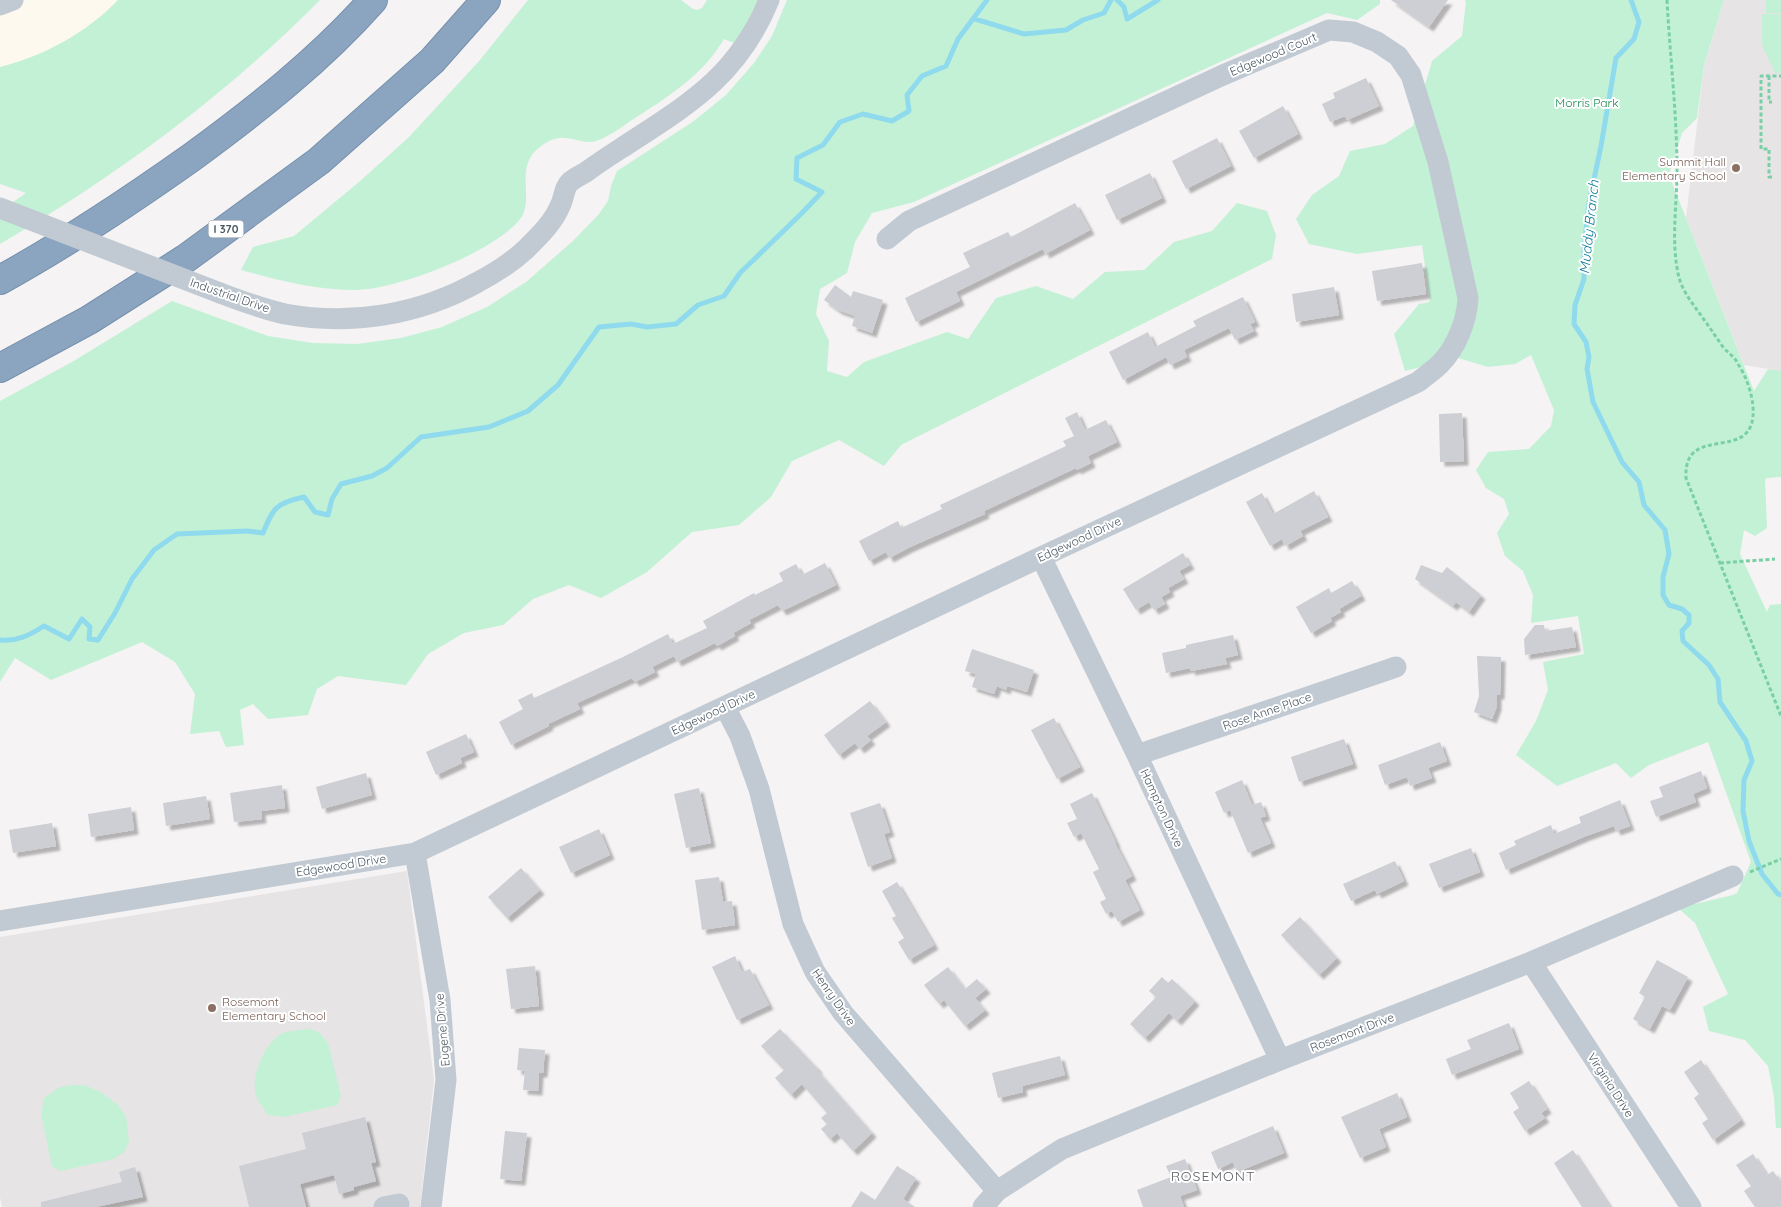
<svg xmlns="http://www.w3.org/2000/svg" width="1781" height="1207" font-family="Quicksand,sans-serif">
	<defs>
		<filter id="shadow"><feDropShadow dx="4.5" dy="4.5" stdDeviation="1" flood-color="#0004"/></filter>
	</defs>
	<rect width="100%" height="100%" fill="#f5f3f3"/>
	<path fill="#fdf9ef" d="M0,0H129L72,52L0,74Z"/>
	<path fill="#e6e4e5" d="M1724,0H1781V371L1744,365L1686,218L1704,66Z
		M407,871L434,1080L420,1207H2L0,1197V937Z"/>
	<path fill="#c3f1d5" d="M118,0H320C225,96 116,176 0,244V211L26,193L0,184V67C44,56 86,33 118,0Z
		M528,0H681L693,9L697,10L702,8L707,0H758L745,26L734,43L724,39C703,75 669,96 635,118C623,126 609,137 596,141C576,146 566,128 541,146C512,167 536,199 520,219C495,252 394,291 353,290C315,290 277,280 241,270L253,247L294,236L359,182L409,137L480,60Z
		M787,0H1380V4L1357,20L1327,13L914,202L872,213L855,242L847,273L820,289L816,314L829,341L827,371L847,377L864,362L947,332L968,339L996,298L1036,286L1073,299L1105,272L1144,270L1174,242L1212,231L1237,203L1267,211L1276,235L1272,259L901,445L884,466L839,440L792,461L771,497L739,525L692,532L647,572L601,598L569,585L533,599L503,625L464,633L428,654L406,685L338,676L317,689L308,715L268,719L253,704L240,710L244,745L226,747L219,731L190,734L195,694L175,662L142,642L51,680L15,658L0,682V401L72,362L172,301L268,336L313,343L357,344L401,338L442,327L487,307L526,282L573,241L599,214L608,201L611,186L617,171L694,121L726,95L754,63L772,36Z
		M1465,0H1724L1704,65L1697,118L1682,133L1669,175L1754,391L1768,369L1781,371V477L1767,478L1765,480L1767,528L1755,536L1744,530L1740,554L1767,612L1770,605L1781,604V1128H1776L1774,1097L1768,1066L1745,1040L1709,1031L1703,1007L1728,994L1695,923L1678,908L1733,895L1737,893L1751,862L1708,742L1649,765L1631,778L1616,763L1557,786L1516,755L1536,721L1548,690L1543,662L1584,654L1578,616L1531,623L1533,595L1523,571L1505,556L1497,533L1509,514L1504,499L1486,488L1476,470L1488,452L1529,449L1551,426L1554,410L1531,355L1515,364L1488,367L1458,358L1405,371L1394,334L1419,304L1430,302L1422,245L1357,254L1309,244L1296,219L1312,195L1339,176L1350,151L1385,144L1413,126L1432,61L1462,36L1466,2Z
		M1766,0H1781V13H1766Z
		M1762,14H1781V73H1775L1762,45Z
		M309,1029L319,1032L328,1043L341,1096L337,1105L284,1117L268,1115C263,1107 257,1101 255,1091C252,1073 267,1037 286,1032C293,1030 302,1030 309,1029Z
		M70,1085H84L101,1092L117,1104L126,1116L129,1141L125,1151L114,1159L60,1171L52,1166L41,1114L44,1098L58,1088Z"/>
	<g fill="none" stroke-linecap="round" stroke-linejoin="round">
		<path stroke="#90daee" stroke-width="5" d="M1117,0L1124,7L1127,19L1158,0
			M1631,0L1639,22L1634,39L1616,58L1601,146L1589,203L1584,249V279L1575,305L1574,324L1586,342L1589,357L1587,369L1593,402L1622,462L1639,482L1644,505L1665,530L1669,554L1663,577V595L1669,605L1682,609L1689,615V623L1682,631L1683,641L1709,665L1718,679L1720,702L1746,741L1752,761L1744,780L1743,811L1749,841L1762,874L1778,894L1781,895
			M975,19L1024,34L1066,30L1083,20L1104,13L1111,0
			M0,640C16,642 30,635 44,626L69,639L82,619L90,627L89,639L98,640L115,613L132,579L154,550L177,534L247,531L263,533C273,508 276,503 304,497L315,512L328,515L332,499L341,484L372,476L387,468L421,437L489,427L528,411L558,385L599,327L631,324L647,327L676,324L698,305L724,296L740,273L802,213L822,192L796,179L797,158L823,145L840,122L863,114L892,121L909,111L907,95L922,76L946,66L958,39L987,0"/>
	</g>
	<path fill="#cdcfd5" filter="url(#shadow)" d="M1391,0H1448L1429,27Z
		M1366,78L1379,106L1347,120L1345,116L1330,122L1322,104L1335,98L1333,93Z
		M1283,106L1298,134L1254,158L1239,131Z
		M1217,138L1231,166L1186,189L1172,161Z
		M1150,173L1162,198L1117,220L1105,195Z
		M1075,203L1090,230L1045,254L1043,249L956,292L960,301L916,322L905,298L970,267L963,253L1008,232L1011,237Z
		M1422,263L1426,294L1377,301L1372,271Z
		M835,285L851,297L853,291L883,300L872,333L852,326L855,316L838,310L824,300Z
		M1334,287L1339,315L1296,322L1292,294Z
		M1243,297L1255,322L1250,324L1254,331L1235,340L1229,328L1184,350L1187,357L1170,365L1166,357L1123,380L1109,352L1148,332L1155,347L1196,326L1193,321Z
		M1077,412L1085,430L1106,420L1117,442L1088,456L1091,463L1077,470L1076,468L984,511L985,514L910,547L889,558L886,552L869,561L859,541L898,521L901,528L942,509L940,505L1066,446L1063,441L1074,436L1065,418Z
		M1462,413L1464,461L1440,462L1439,414Z
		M1314,491L1328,517L1300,531L1303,536L1285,546L1282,539L1270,546L1246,502L1262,493L1273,514Z
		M1183,553L1190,565L1179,571L1184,579L1168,588L1170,592L1161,597L1165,604L1154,610L1149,602L1136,610L1123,589Z
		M825,563L836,585L782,611L778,605L749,620L751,623L733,633L735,636L717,646L715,643L677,662L674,656L652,667L655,672L635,682L632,678L577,703L580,709L548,724L549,726L511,745L499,722L523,709L518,700L532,693L534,698L623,657L668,634L673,644L707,628L703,621L754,593L755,595L783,581L779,573L796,564L802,575Z
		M1421,565L1442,573L1447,567L1481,595L1469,612L1456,602L1453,606L1415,579Z
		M1352,581L1361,596L1339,609L1341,612L1330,618L1332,621L1311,633L1296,607L1329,588L1331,593Z
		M1535,625H1544L1545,631L1572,627L1576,647L1525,655L1524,639Z
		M1233,635L1238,655L1225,658L1227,664L1191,671L1190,668L1166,673L1162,653L1186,648V645Z
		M972,649L1034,670L1027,692L1007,686L1006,690L997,686L994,694L972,687L976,674L965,671Z
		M1477,656L1501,657L1500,695H1497V706L1492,719L1474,712L1479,696Z
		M870,701L886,722L867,736L871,740L860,749L855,743L839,755L824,735Z
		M1054,718L1080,767L1057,779L1031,730Z
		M466,734L474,752L460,758L462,763L436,775L426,752Z
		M1344,739L1353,764L1299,782L1291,757Z
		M1440,742L1447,761L1428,768L1432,778L1410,786L1407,777L1385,785L1378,765Z
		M1701,771L1707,788L1693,794L1696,802L1656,817L1650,801L1663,797L1659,787Z
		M366,773L372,795L322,809L316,787Z
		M1242,780L1252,805L1261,802L1266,816L1260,818L1271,843L1248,853L1230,810L1224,813L1215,792Z
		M282,785L285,808L261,811L262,819L234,822L230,793Z
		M699,788L711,843L686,848L674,794Z
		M1092,793L1116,843H1115L1132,876L1125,880L1140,910L1118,922L1112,911L1106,914L1100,902L1106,899L1093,872L1099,869L1081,833L1074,837L1067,823L1077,819L1070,804Z
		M206,796L210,819L166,826L163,803Z
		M1620,800L1630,826L1616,831L1614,826L1586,836L1506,870L1499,853L1516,845L1514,841L1551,825L1554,834L1581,823L1579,817Z
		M880,803L890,832L884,834L892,858L868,867L850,813Z
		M131,807L134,830L91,837L88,814Z
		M52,823L56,846L13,853L9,830Z
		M599,829L610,855L571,873L559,847Z
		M1471,848L1480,872L1439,888L1429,864Z
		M1395,861L1404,881L1377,894L1375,890L1351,901L1343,884Z
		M521,868L540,890L507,918L488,897Z
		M719,877L723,902L732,901L735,925L702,930L695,880Z
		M897,882L934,945L909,960L898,942L904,938L892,918L896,916L882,891Z
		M1300,917L1337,958L1319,975L1281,935Z
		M735,956L742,972L750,969L769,1005L737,1020L712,967Z
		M1657,960L1688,977L1670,1010L1662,1006L1650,1029L1633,1019L1645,997L1639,993Z
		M535,966L539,1006L511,1009L506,969Z
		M948,967L965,989L977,979L986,989L975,998L985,1010L965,1026L944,1000L939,1004L924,985Z
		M1162,977L1168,983L1172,979L1195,1001L1177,1021L1169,1013L1145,1038L1130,1024L1156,997L1149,991Z
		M1509,1023L1519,1049L1452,1075L1446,1059L1471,1049L1467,1040Z
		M780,1029L818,1069L817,1070L872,1133L853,1151L837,1133L830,1139L821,1129L827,1124L821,1118L827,1113L802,1084L791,1095L775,1078L784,1070L761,1046Z
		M519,1048L545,1050L543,1073H539L538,1091L523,1090L525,1071L517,1070Z
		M1060,1056L1065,1075L1022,1086L1023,1092L998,1098L992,1073Z
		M1701,1060L1741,1120L1713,1140L1702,1123L1708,1119L1694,1098L1699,1094L1684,1072Z
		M1529,1081L1547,1109L1541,1113L1545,1118L1525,1131L1513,1112L1519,1108L1510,1093Z
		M1397,1093L1407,1117L1379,1129L1386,1147L1360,1158L1341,1117Z
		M365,1117L376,1162L371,1163L376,1181L354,1187V1190L339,1194L334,1175L300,1184L306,1207H249L239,1166L306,1149L302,1133Z
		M1273,1126L1284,1153L1237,1172L1233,1162L1218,1169L1211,1152Z
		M505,1131L527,1133L521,1181L500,1179Z
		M1573,1150L1610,1207H1582L1554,1163Z
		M1753,1154L1767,1175L1773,1171L1781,1182V1207H1755L1744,1191L1751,1186L1736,1165Z
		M1185,1159L1197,1190L1180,1196L1184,1207H1143L1137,1190L1171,1177L1166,1166Z
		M897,1166L916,1178L903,1199L915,1207H851L861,1191L875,1200Z
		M135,1167L143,1197L96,1207H41V1202L122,1182L119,1172Z"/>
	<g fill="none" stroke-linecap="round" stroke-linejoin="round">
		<g stroke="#7690ad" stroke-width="30">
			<path id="highway" d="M0,280C67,243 130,201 192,157C256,110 320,60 373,0
				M0,368L89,320L185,259L319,161L432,61L486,0"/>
		</g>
		<path stroke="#7ad0a6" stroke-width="3" stroke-dasharray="4 2.5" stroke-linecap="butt" d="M1667,0C1670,57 1677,114 1677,171C1677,205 1671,239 1678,273C1680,286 1689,299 1697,310C1706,322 1714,334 1723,347C1728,353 1735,357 1738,364C1746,376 1752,393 1753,407C1757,467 1683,420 1686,478L1781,716
			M1769,76V102H1772
			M1772,177H1769V149H1761V76H1781
			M1720,563L1775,559
			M1750,872L1781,859"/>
		<path stroke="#c1cad2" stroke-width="21" d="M0,5L13,0
			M220,293C241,301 262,309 285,314C351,326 419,315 478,282C495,273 511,263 525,250C538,237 553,223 560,206C564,199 564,187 570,182C574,178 581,175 586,172C597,164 609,156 620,149C687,105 737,78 769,0
			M1041,557L1137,755L1280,1060
			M725,707L740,736L759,789L793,924L815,972L843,1013L997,1191
			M1137,755L1396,667
			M415,853L440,1000L446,1080L431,1207
			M0,921L415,853L1041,557L1418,382C1425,376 1433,371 1440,364C1456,348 1467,321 1468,298L1438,162L1411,75L1398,56L1377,42L1353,32L1329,30L1223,75L909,221L887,239
			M1531,962L1691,1207
			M384,1207L399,1204
			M983,1207L997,1191L1062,1149L1280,1060L1531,962L1733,876"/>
		<use href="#highway" stroke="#8ba5c1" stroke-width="28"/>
		<path stroke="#c1cad2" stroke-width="21" d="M0,208L220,293"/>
	</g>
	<g fill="#8d6e63" stroke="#fff" stroke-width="2">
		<circle cx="1736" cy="168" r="5"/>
		<circle cx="212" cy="1008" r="5"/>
	</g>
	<g text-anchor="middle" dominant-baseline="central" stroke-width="4" stroke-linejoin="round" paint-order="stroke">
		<rect fill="#fff" stroke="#808990" stroke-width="1" x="208.5" y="220.5" width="35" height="17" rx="4"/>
		<g font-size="11" font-weight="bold" fill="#4a5661">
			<text x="226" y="229">I 370</text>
		</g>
		<g font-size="12" fill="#4a5661" stroke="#fff">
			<text transform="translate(1273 54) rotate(-23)">Edgewood Court</text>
			<text transform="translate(230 295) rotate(19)">Industrial Drive</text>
			<text transform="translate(1079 539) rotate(-25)">Edgewood Drive</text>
			<text transform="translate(1267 711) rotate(-19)">Rose Anne Place</text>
			<text transform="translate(713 712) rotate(-25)">Edgewood Drive</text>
			<text transform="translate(1162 808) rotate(65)">Hampton Drive</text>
			<text transform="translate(341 865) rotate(-9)">Edgewood Drive</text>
			<text transform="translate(834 997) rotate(55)">Henry Drive</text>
			<text transform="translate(442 1030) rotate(-95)">Eugene Drive</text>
			<text transform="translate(1352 1032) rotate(-21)">Rosemont Drive</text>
			<text transform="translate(1611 1085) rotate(57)">Virginia Drive</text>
		</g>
		<g font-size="12" fill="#17864f" stroke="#fff">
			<text x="1587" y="102">Morris Park</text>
		</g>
		<g font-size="12" fill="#785e54" stroke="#fff" text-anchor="end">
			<text x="1726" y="161">Summit Hall<tspan x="1726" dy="14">Elementary School</tspan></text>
			<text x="222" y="1001" text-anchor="start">Rosemont<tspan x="222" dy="14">Elementary School</tspan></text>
		</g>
		<g font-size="14" font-style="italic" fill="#0c7c9b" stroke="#fff">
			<text transform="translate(1589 227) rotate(-84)">Muddy Branch</text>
		</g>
		<g font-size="14" letter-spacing="1" fill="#5f6368" stroke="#fff">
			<text x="1213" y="1176">ROSEMONT</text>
		</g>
	</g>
</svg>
